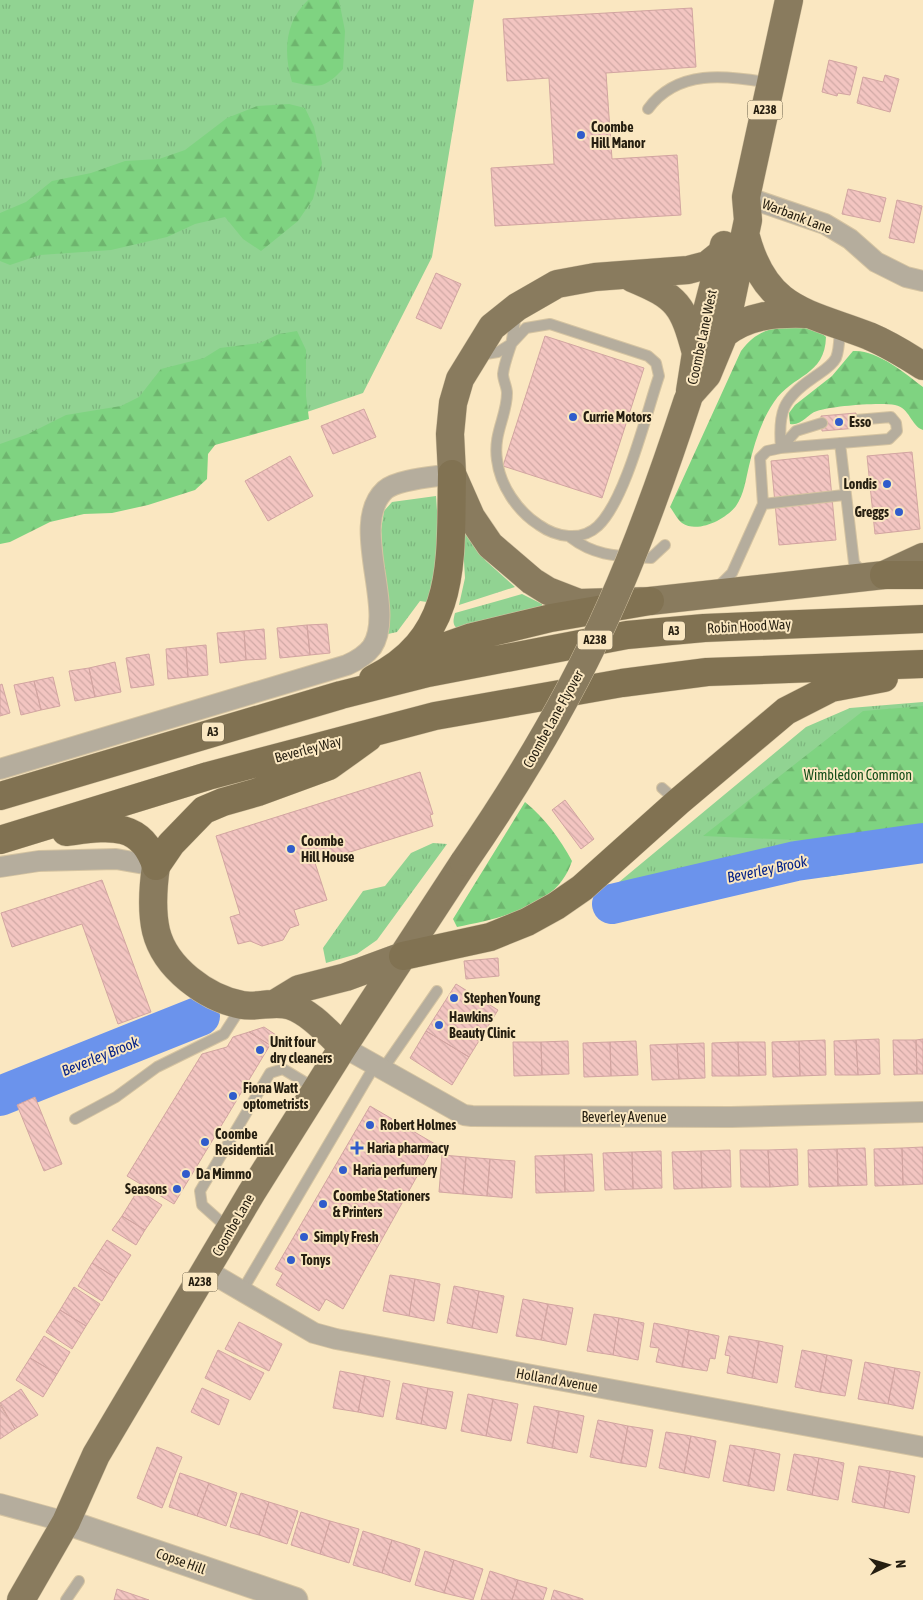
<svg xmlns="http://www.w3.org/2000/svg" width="923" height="1600" font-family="'Asap Condensed',sans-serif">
	<defs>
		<pattern id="grass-tufts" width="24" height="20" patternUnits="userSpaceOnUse" patternTransform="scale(1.25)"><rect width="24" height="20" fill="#91d392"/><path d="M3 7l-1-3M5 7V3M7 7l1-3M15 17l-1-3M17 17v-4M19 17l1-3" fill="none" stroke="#7db57d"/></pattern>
		<pattern id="forest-firs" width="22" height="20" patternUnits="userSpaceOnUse" patternTransform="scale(1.25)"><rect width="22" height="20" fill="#7fd381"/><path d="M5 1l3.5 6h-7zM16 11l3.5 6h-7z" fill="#6eb56e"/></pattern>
		<pattern id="building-back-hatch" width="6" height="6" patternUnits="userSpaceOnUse" patternTransform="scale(1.25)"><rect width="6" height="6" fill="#f3c5c1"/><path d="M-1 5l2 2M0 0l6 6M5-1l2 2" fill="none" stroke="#d0a9a5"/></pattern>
	</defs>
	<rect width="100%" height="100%" fill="#fae7c1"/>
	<path fill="url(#grass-tufts)" d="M0,0H474L432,257L363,393L219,442L0,506Z
		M436,496L440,554L438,571L427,602L420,601L397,632L388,634L381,530L384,511L392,502Z
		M464,527L486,561L515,587L459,605L465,578L462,528Z
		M522,594L542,604V607L459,630C452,625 453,621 455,613Z
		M923,702V828L613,887L806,727L850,708Z
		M433,843L447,844L377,940L357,954L326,963L323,948L363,891L385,886L411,853Z"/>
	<path fill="url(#forest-firs)" d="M308,0H339L345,31L343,69C324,89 319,88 292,82C283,52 285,22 308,0Z
		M289,104L305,108L314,127L322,163L313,199L298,221L261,251L243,239L225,217L195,224L167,237L111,250L40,255L10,265L0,261V213L26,202L52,181L91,173L125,161L159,159L185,150L227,118L257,106Z
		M781,326C796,327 816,325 826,337C825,376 793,374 774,402C761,421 754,444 749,466C746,478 744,495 736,506C726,519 698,534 682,523C677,519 674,512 670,507L741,351C753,335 763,331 781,326Z
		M297,331L306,350V396L309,419L215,445L208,454L207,479L195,490L148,505L112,513L84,514L50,522L10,542L0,544V444L28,434L66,415L121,406L139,397L161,369L204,358L220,348L260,343L279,334Z
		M853,351C876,349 905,373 923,387V430C911,426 910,408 895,405C880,402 831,406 817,411C807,414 802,426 790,424L789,413L795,405L832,376Z
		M923,706V862L825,877L819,841L703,836L863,711Z
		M525,802C545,818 560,839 572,861C557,908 500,918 457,927L453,919Z"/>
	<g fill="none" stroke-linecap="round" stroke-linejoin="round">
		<path stroke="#6b93ec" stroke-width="40" d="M612,904L796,861L923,843
			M0,1096L200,1016"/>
	</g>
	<path fill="url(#building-back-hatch)" stroke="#d2a5a1" d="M692,8L696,67L606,73L612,159L677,155L681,215L495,226L491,168L554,164L549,78L507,81L503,19Z
		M829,60L857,67L850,95L838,93L837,96L822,92Z
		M885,75L899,79L890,112L857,103L863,77L883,82Z
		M848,189L886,198L880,222L842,214Z
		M897,200L922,206L914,243L889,238Z
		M436,273L461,284L441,329L416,318Z
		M545,336L644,368L602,498L503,466Z
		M364,409L376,437L333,454L321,426Z
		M856,413L857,428L822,431L821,416Z
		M912,452L920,529L875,534L867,456Z
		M828,455L836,540L779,545L771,461Z
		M290,456L313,496L268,521L245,481Z
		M327,624L330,653L310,655L307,625Z
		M307,625L310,655L280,658L277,628Z
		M264,629L266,659L246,660L244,631Z
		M244,631L246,660L220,663L217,633Z
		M206,645L208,675L188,677L186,647Z
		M186,647L188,677L168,679L166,649Z
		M149,654L154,685L131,688L126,658Z
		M115,662L121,692L95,697L89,668Z
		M89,668L95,697L75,701L69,671Z
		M53,677L60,706L41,710L34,681Z
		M34,681L41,710L21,715L14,685Z
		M2,684L10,713L0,716V685Z
		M420,772L433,814L430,815L433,826L315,863L327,900L294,910L299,925L290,928L283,940L262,946L250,941L238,944L230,917L240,914L216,836Z
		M565,800L594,839L581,849L552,810Z
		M102,880L151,1012L118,1024L82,924L12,947L1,913Z
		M498,958L499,976L466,979L464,961Z
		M456,984L498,1010L469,1057L426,1031Z
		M264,1027L276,1035L270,1045L249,1032Z
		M426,1031L469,1057L452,1085L410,1058Z
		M249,1032L270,1045L174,1204L127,1176L202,1054L227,1047L233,1037Z
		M879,1039L880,1074L858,1075L856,1040Z
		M923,1039V1074H917L916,1040Z
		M825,1040L826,1075L800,1076L799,1041Z
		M856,1040L858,1075H835L834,1041Z
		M893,1040H916L917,1074L894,1075Z
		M568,1041L569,1074L542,1075L541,1042Z
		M636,1041L638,1075L611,1076L610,1042Z
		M799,1041L800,1076L773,1077L772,1042Z
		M513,1042H541L542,1075L514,1076Z
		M610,1042L611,1076L584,1077L583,1043Z
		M738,1042L739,1076H712V1043Z
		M738,1042H765L766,1075L739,1076Z
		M704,1043L705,1078L679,1079L677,1044Z
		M677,1044L679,1079L652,1080L650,1045Z
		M35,1097L62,1164L44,1171L17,1105Z
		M370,1106L435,1144L343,1309L326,1299L319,1311L276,1285L283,1273L275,1269Z
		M923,1147V1184L903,1185L902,1148Z
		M865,1148L867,1185L838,1186L837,1149Z
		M902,1148L903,1185L875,1186L874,1149Z
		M797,1149L798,1185L770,1187L768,1150Z
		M837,1149L838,1186L809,1187L808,1150Z
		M730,1150L731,1187L702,1188L701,1151Z
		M740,1150H768L770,1187H741Z
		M661,1151L662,1188L633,1189L632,1152Z
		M701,1151L702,1188L674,1189L672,1152Z
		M632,1152L633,1189L605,1190L603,1153Z
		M592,1154L594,1191L565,1192L564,1155Z
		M442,1155L466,1157L463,1194L439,1192Z
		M564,1155L565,1192L536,1193L535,1156Z
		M466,1157L490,1159L487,1196L463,1194Z
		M490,1159L515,1161L512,1198L487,1196Z
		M138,1190L162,1205L145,1230L122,1216Z
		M122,1216L145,1230L136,1245L112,1230Z
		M107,1240L131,1255L116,1278L92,1263Z
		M92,1263L116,1278L102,1301L78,1286Z
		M390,1275L415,1279L409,1316L383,1311Z
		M415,1279L440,1284L434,1321L409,1316Z
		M454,1286L479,1291L472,1328L447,1323Z
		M74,1287L100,1304L86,1326L60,1310Z
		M479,1291L504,1296L497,1333L472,1328Z
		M523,1299L548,1304L541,1340L516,1336Z
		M548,1304L573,1308L566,1345L541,1340Z
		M60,1310L86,1326L72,1349L46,1332Z
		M594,1314L619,1318L613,1355L587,1351Z
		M619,1318L644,1323L638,1360L613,1355Z
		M239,1322L282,1344L269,1371L225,1349Z
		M654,1323L689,1330L682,1367L656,1362L659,1348L650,1347Z
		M689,1330L719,1336L715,1359L710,1358L707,1371L682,1367Z
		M44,1336L70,1352L57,1374L30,1358Z
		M729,1336L759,1341L752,1378L727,1373L730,1356L725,1355Z
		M759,1341L783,1346L777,1383L752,1378Z
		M218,1350L264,1373L250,1400L205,1378Z
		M802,1350L827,1355L820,1392L795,1387Z
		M827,1355L852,1360L845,1396L820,1392Z
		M30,1358L57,1374L43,1397L16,1380Z
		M865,1362L895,1368L888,1404L858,1399Z
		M895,1368L920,1372L913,1409L888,1404Z
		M340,1371L365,1376L358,1412L333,1408Z
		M365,1376L390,1381L383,1417L358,1412Z
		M403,1383L428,1388L421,1424L396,1419Z
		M202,1388L229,1400L219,1425L191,1412Z
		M428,1388L453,1392L446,1429L421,1424Z
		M21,1389L38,1415L15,1429L0,1403Z
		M468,1394L493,1399L486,1436L461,1431Z
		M493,1399L518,1404L511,1441L486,1436Z
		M0,1405L15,1429L0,1439Z
		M534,1406L559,1411L552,1448L527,1443Z
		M559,1411L584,1416L577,1453L552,1448Z
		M598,1420L628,1426L621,1463L590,1457Z
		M628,1426L653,1430L646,1467L621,1463Z
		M666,1432L691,1436L684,1473L659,1468Z
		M691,1436L716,1441L709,1478L684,1473Z
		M730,1445L755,1449L748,1486L723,1481Z
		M157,1447L182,1457L162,1508L137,1498Z
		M755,1449L780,1454L774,1491L748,1486Z
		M794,1454L819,1458L812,1495L787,1490Z
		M819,1458L844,1463L838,1500L812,1495Z
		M859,1466L890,1471L884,1508L852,1502Z
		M890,1471L915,1476L909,1513L884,1508Z
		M180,1473L209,1483L197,1516L169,1507Z
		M209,1483L237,1493L226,1526L197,1516Z
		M241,1493L269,1502L259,1535L230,1527Z
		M269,1502L298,1511L287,1544L259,1535Z
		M301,1512L330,1521L320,1554L291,1545Z
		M330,1521L359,1529L349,1563L320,1554Z
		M363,1531L392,1540L382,1573L353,1565Z
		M392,1540L420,1549L410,1582L382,1573Z
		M425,1551L454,1560L444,1593L415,1585Z
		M454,1560L483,1569L473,1600L444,1593Z
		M490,1571L518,1580L512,1600H481Z
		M518,1580L547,1588L543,1600H512Z
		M117,1589L149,1600H114Z
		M554,1590L583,1599V1600H551Z"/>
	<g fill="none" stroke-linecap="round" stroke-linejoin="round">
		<g stroke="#d4c3a1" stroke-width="12">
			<path id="service" d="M648,109C677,69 726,75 770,83
				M480,355L498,352L511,344L526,328L550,324L648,356L656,363L659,376C646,414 626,499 598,526C581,542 556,537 539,525C517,511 500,485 497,460C493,433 507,416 507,393C507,387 503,380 503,374C504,365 508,354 511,345C513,335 514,325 516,315
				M822,423L796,431L781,448L889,439L897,431L896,423L891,417L856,420
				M840,443L854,563L863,573
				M763,504L760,458L767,451L781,448C778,413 782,399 813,378C821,372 831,367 836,358C840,348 839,337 840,327
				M570,537C596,557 619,556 651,558L665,545
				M718,587L732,573L763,504L844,495
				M662,788L678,802
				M383,1069L437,991
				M75,1119L116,1097L157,1067L224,1034L242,1006
				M230,1230L202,1205L200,1191L270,1073L283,1069L316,1089
				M242,1291L375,1065
				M66,1600L79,1581"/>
		</g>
		<g stroke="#d4c3a1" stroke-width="22">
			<path id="minor" d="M746,197L825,224L850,239L876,262L906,277L923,281
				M0,769L347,665C356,661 366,655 372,647C397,610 348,524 385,490C397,479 435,477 452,474
				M0,867L39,861L116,859L156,866
				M343,1047L464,1115L472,1116L731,1117L923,1112
				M206,1270L314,1333L336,1339L923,1447
				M0,1504L66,1522"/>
		</g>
		<g stroke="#d4c3a1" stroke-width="27">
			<path id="tertiary" d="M66,1522L295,1600"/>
		</g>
		<g stroke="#d4c3a1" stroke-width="29">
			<path id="primary" d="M746,237C766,311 807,312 869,336C888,344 906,355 923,366
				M722,253L707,265L688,270L595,277L557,284L517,307L492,327L460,379L453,403L450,434L452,474L471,517L490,545L532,581L548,591L579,603L650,601L884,575L923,557
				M632,278C678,297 683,305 696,353
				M724,334C748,315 776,313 806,314
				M690,391L696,353L724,245
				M690,394L707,375L724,334L748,220L746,197L789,0
				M156,866C153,887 151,909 156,931C165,968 206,998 242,1005C259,1008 275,1000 291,1006C311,1013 328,1033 343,1047
				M276,1003L299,989L346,977L403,956
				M21,1600L66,1522L96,1455L252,1192L343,1047L464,862"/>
		</g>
		<g stroke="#d4c3a1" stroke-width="29">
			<path id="trunk" d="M884,575H923
				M404,661L472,637L551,618L650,601
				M373,679C460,636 450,556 452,474
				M0,796L341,695L428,673L543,651L627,635L704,628L923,619
				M66,832C106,827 141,819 156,866
				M0,840L208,776L435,716L622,683L707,672L923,664
				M156,866L171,844L204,810L223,802L258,792L329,766L368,738
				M403,956L490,937L527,922L556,906L582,888L678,802L786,711L831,688L884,678"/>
		</g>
		<use href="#service" stroke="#b5ad9d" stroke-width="10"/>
		<use href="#minor" stroke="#b5ad9d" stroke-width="20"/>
		<use href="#tertiary" stroke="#b5ad9d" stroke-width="25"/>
		<use href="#primary" stroke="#897b5e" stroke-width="28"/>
		<use href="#trunk" stroke="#817252" stroke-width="28"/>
		<g stroke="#d4c3a1" stroke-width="29" stroke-linecap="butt">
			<path id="primary-bridge" d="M464,862C520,781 571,696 611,605C641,538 665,469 688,399"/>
		</g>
		<use href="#primary-bridge" stroke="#897b5e" stroke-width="28"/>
	</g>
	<g fill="#305ccb" stroke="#fae7c1" stroke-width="2">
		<circle cx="581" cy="135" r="5"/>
		<circle cx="573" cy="417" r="5"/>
		<circle cx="839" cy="422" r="5"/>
		<circle cx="887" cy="484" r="5"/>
		<circle cx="899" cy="512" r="5"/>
		<circle cx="291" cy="849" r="5"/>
		<circle cx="454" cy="998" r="5"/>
		<circle cx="439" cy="1025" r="5"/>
		<circle cx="260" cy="1050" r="5"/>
		<circle cx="233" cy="1096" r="5"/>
		<circle cx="370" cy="1125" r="5"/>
		<circle cx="205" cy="1142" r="5"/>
		<path d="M354.5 1140.5h5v5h5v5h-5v5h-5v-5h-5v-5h5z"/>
		<circle cx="343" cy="1170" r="5"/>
		<circle cx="186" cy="1174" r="5"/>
		<circle cx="177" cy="1189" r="5"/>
		<circle cx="323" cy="1204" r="5"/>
		<circle cx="304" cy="1237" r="5"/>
		<circle cx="291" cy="1260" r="5"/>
	</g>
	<g text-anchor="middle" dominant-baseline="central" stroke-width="4" stroke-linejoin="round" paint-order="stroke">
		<g fill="#fae7c1" stroke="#655a45" stroke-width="1">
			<rect x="747.5" y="100.5" width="35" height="19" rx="4"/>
			<rect x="663" y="621.5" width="22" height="19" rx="4"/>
			<rect x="577.5" y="630.5" width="35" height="19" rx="4"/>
			<rect x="202" y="722.5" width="22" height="19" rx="4"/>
			<rect x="182.5" y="1272.5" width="35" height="19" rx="4"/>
		</g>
		<g font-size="12" font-weight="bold" fill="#251e10">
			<text x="765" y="110">A238</text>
			<text x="674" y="631">A3</text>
			<text x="595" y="640">A238</text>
			<text x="213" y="732">A3</text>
			<text x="200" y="1282">A238</text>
		</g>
		<g font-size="14" font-weight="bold" fill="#251e10" stroke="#fae7c1" text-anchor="start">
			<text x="591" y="127">Coombe<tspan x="591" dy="16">Hill Manor</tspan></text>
			<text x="583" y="417">Currie Motors</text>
			<text x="849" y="422">Esso</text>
			<text x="877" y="484" text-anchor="end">Londis</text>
			<text x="889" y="512" text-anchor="end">Greggs</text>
			<text x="301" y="841">Coombe<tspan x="301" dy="16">Hill House</tspan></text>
			<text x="464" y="998">Stephen Young</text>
			<text x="449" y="1017">Hawkins<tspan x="449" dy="16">Beauty Clinic</tspan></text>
			<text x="270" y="1042">Unit four<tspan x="270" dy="16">dry cleaners</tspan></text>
			<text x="243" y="1088">Fiona Watt<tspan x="243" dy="16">optometrists</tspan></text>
			<text x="380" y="1125">Robert Holmes</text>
			<text x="215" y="1134">Coombe<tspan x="215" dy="16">Residential</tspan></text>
			<text x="367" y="1148">Haria pharmacy</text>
			<text x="353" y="1170">Haria perfumery</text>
			<text x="196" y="1174">Da Mimmo</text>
			<text x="167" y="1189" text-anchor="end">Seasons</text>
			<text x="333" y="1196">Coombe Stationers<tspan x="333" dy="16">&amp; Printers</tspan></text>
			<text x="314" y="1237">Simply Fresh</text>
			<text x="301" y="1260">Tonys</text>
		</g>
		<g font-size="14" fill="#251e10" stroke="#fae7c1">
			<text transform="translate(797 216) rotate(21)">Warbank Lane</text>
			<text transform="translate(702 337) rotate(-78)">Coombe Lane West</text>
			<text transform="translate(749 626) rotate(-3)">Robin Hood Way</text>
			<text transform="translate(553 719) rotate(-61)">Coombe Lane Flyover</text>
			<text transform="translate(308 749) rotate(-15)">Beverley Way</text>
			<text x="624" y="1117">Beverley Avenue</text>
			<text transform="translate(233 1225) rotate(-60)">Coombe Lane</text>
			<text transform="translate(557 1380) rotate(10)">Holland Avenue</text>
			<text transform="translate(181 1561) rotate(20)">Copse Hill</text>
		</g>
		<g font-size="14" fill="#124c18" stroke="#fae7c1">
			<text x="858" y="775">Wimbledon Common</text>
		</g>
		<g font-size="15" font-style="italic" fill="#062388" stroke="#fae7c1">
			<text transform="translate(767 869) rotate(-12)">Beverley Brook</text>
			<text transform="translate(100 1056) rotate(-22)">Beverley Brook</text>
		</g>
	</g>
	<g transform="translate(888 1565) rotate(85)" stroke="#fae7c1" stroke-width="4" paint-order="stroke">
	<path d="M0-4L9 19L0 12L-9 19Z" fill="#251e10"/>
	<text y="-8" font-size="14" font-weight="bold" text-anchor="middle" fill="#251e10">N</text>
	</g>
</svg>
